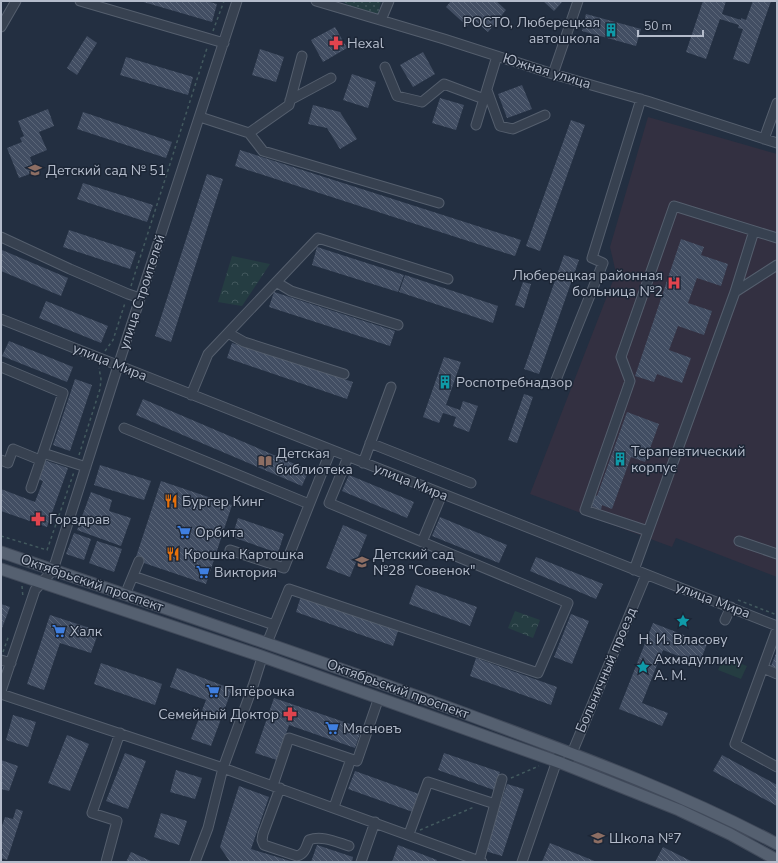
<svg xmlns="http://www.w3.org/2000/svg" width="778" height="863" font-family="'Nunito Sans',sans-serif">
	<defs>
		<pattern id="forest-crowns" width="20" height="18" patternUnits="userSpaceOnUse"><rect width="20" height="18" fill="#253d42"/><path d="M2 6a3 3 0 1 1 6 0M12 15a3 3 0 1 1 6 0" fill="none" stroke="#42575c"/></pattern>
		<pattern id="garden-dots" width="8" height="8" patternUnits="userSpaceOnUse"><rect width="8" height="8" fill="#253d42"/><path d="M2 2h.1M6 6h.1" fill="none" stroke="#42575c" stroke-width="1.8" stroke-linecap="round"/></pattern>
		<pattern id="building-back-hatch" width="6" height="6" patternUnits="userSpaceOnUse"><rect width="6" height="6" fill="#424e63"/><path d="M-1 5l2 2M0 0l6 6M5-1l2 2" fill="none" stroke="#5b6678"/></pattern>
	</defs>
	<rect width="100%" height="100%" fill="#232f41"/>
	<path fill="#333041" d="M648,117L777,154V577L676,538L672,547L530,494L616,273L610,247Z"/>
	<path fill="url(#forest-crowns)" d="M232,256L270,264L242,306L218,302Z
		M515,611L540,620L533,638L508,628Z"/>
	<path fill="url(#garden-dots)" d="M342,1H381L378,14L348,5Z"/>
	<path fill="#253d42" d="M724,657L747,666L741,679L718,670Z"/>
	<path fill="url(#building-back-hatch)" d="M140,1H206L217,4L212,22Z
		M451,1H496L506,10L488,32L473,19L467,26L446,7Z
		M543,1H563L554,11Z
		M703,1H726L722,14L741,20V18L746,20L753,1H771L749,64L733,59L743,29L738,28L739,25L720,19L706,59L686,52Z
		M586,14L641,29L636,46L582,31Z
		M335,27L347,48L323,62L311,40Z
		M87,36L97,43L77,75L67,68Z
		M260,49L284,57L276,82L252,75Z
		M423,52L435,74L413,87L400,65Z
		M126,57L193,77L188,95L120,75Z
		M352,74L376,82L368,108L343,100Z
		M522,85L532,109L507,118L498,94Z
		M440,98L464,105L456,130L432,123Z
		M313,105L340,112L357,139L340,149L327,128L308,124Z
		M48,109L54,126L39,132L47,150L30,157L35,172L19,178L7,148L22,142L20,138L24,136L18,121Z
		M83,112L172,142L166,158L77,129Z
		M571,120L585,125L540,251L526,246Z
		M240,150L521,240L515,256L235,166Z
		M207,174L223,179L171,342L155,336Z
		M83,183L153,205L147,222L77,199Z
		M69,230L136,252L130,269L63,247Z
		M681,239L704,247L701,255L728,264L721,286L697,278L688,303L712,311L704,335L678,326L669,350L691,358L682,383L657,374L654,382L635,376Z
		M317,247L404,275L398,292L312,265Z
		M2,250L68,278L61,296L1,271Z
		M564,255L579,260L539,374L524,369Z
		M405,275L498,306L493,323L399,292Z
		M523,282L531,284L524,308L515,305Z
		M274,292L395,331L390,346L269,307Z
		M46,301L108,326L101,343L39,318Z
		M9,341L73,367L67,382L2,356Z
		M232,343L353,382L347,399L227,358Z
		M444,357L461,362L446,405L460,410L463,401L478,406L469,432L453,426L456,417L443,413L439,423L423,417Z
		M75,379L92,385L70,451L53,445Z
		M524,394L533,397L517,443L508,440Z
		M143,399L309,470L302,486L136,415Z
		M627,412L659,424L645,462L631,457L612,509L602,505L601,510L591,506L595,495L597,496Z
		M44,460L68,468L47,527L1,511V489L35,502L43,481L37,479Z
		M100,465L151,481L144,500L94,485Z
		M349,475L414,502L407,518L342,491Z
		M161,481L232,505L206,584L135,560Z
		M91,492L112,500L109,511L131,518L121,546L77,530Z
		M440,517L507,545L499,563L432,536Z
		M238,518L284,534L278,553L232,537Z
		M343,525L367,535L350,577L326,568Z
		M74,533L91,539L84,560L66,554Z
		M97,541L122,549L114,572L89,563Z
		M536,557L603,584L596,599L530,571Z
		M416,585L477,607L470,626L409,604Z
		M301,596L398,631L393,646L296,612Z
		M1,604L10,607L1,631Z
		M571,614L589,621L572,664L554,657Z
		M50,615L99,631L91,653L60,643L44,690L27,684Z
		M653,623L707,644L699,664L663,650L642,703L668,713L662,726L619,709Z
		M777,651V668L771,666Z
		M476,658L557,687L551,705L470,676Z
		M101,663L162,684L155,705L94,684Z
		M177,668L232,689L211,746L191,739L206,700L170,687Z
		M274,698L362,728L355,748L289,725L277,760L255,753Z
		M13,715L36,722L28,747L6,740Z
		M67,735L89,744L70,791L48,783Z
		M125,753L146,761L128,809L106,801Z
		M444,753L500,772L494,790L438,770Z
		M722,755L777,785V806L713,771Z
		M1,760L18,766L9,791L1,789Z
		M176,770L202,778L195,799L170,792Z
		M355,771L419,794L413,812L348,789Z
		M507,784L524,789L502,856L485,851Z
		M239,786L269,797L251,849L294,862H230L220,847Z
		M16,809L23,811L7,860L1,858L3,849H1V829L5,817L13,819Z
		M161,813L187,821L179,845L154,837Z
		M550,843L597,862H542Z
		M317,845L353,857L352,862H311Z
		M398,845L437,860L436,862H392Z
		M663,847L693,862H655Z
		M131,852L153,862H126Z"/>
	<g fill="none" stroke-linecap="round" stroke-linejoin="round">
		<g stroke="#555f6e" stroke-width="11">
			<path id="minor" d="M80,1L224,43
				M316,1L444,39L553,74L647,101L777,143
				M381,20L389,1
				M1,27L16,1
				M385,67L397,96L422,102L444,84L484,99
				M553,74L578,1
				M487,90L500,126L513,129L545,115
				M290,100L331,78
				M200,117L249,133L289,105L302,56
				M476,125L497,56
				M249,133L263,151L439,203
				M764,139L777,103
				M1,237L70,269L128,294L140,298
				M276,282L291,291L398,325
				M735,292L777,265
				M1,319L777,626
				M228,333L244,342L344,374
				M1,367L63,393L43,453
				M556,380L603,263L592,258L641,99
				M191,395L208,354L318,238L448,279
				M124,428L309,504
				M370,443L471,483
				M1,460L8,463L13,449L40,460
				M363,463L391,387
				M31,488L43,453L86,467
				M648,531L585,510L630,381L621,357L674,206L777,238
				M739,541L777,554
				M422,542L442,494
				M230,550L284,568L331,450
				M634,570L735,292L754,231
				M133,576L274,625
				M125,595L139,561
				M725,620L731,607
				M777,629L735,744L777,767
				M267,643L289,589L538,673L568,603L329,503L348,457
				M1,660L11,663
				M763,668L777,674
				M1,691L35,590L53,570L118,366L237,1
				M1,694L223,768L482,862
				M567,765L646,575
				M273,785L289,738L357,761L377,703L378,698
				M280,788L263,834L262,840L264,845L297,856C305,854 306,847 309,840C322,835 336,842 349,846
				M334,807L351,759
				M409,834L428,782L495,804
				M479,861L502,779
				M106,862L117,821L92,813L120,733
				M195,862L208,828L223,768L254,683L261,661V656
				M361,862L375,822
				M522,862L561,749"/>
		</g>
		<g stroke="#414a5a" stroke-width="13">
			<path id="major" d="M1,552C160,607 320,660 477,718C579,756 681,793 777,844
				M1,569L261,656L561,763L679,810L730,834L777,860"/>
		</g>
		<path stroke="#435a5f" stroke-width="1.5" stroke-dasharray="3 3" stroke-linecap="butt" d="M213,31L224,1
			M131,286L207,48
			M105,351L113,340L125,303
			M79,455L100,389L101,379L99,368
			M1,536L47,550L74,472
			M22,586L23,598
			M738,600L777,615
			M3,652L9,635
			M511,778L539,766
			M420,830L474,807"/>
		<use href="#minor" stroke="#374150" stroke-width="9"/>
		<use href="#major" stroke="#556070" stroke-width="11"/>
	</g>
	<defs>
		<g id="building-bare" transform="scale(1.08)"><path d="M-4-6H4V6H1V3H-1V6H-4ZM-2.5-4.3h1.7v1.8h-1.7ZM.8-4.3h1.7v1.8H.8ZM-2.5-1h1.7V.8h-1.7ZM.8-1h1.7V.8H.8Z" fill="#0f9aa8" stroke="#1c2636" stroke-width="2.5" paint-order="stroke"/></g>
		<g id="pharmacy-bare" transform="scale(1.08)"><path d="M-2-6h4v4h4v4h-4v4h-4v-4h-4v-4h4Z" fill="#e0444e" stroke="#1c2636" stroke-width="2.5" paint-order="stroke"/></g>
		<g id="school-bare" transform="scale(1.08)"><path d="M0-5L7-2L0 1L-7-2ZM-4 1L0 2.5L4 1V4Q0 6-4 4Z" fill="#8d6e63" stroke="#1c2636" stroke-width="2.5" paint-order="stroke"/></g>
		<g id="hospital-bare" transform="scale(1.08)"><path d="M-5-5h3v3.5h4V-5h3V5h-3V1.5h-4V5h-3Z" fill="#e0444e" stroke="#1c2636" stroke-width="2.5" paint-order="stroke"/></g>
		<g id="library-bare" transform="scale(1.08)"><path d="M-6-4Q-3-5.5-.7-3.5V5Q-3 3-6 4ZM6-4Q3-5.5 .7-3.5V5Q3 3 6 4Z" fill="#8d6e63" stroke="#1c2636" stroke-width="2.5" paint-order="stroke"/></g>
		<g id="restaurant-bare" transform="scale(1.08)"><path d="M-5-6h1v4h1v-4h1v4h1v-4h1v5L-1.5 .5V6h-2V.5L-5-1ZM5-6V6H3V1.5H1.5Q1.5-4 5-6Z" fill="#e8710a" stroke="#1c2636" stroke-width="2.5" paint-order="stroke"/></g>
		<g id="supermarket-bare" transform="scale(1.08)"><path d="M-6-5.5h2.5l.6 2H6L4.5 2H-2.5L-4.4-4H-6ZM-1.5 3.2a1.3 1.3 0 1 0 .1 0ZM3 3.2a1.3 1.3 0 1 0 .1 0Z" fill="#3f7fe0" stroke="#1c2636" stroke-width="2.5" paint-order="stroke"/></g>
		<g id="sight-bare" transform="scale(1.08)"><path d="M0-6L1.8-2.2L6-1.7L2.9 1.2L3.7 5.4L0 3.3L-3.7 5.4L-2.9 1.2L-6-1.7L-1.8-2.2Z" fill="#0f9aa8" stroke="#1c2636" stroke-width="2.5" paint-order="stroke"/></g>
	</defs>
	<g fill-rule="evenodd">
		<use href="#building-bare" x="611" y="30"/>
		<use href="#pharmacy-bare" x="336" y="43"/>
		<use href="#school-bare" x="35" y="170"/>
		<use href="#hospital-bare" x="674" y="283"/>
		<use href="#building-bare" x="445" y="382"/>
		<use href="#building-bare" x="620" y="459"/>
		<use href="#library-bare" x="265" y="461"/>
		<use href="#restaurant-bare" x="171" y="501"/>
		<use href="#pharmacy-bare" x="38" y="519"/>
		<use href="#supermarket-bare" x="184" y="532"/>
		<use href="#restaurant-bare" x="173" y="554"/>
		<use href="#school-bare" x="362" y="562"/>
		<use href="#supermarket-bare" x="203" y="572"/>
		<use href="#sight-bare" x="683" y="621"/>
		<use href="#supermarket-bare" x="59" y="631"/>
		<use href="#sight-bare" x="643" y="667"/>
		<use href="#supermarket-bare" x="213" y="691"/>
		<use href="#pharmacy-bare" x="290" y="714"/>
		<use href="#supermarket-bare" x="332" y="728"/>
		<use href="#school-bare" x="598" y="838"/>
	</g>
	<g text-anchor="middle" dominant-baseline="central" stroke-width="3" stroke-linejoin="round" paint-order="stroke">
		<g font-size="14" fill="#b4bccb" stroke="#1c2636" text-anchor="start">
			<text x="600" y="22" text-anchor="end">РОСТО, Люберецкая<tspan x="600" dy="16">автошкола</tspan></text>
			<text x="347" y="43">Hexal</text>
			<text x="46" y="170">Детский сад № 51</text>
			<text x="663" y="275" text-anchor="end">Люберецкая районная<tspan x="663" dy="16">больница №2</tspan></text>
			<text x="456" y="382">Роспотребнадзор</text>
			<text x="631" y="451">Терапевтический<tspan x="631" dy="16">корпус</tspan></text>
			<text x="276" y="453">Детская<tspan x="276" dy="16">библиотека</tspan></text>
			<text x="182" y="501">Бургер Кинг</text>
			<text x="49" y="519">Горздрав</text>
			<text x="195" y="532">Орбита</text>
			<text x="184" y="554">Крошка Картошка</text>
			<text x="373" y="554">Детский сад<tspan x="373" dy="16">№28 "Совенок"</tspan></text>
			<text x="214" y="572">Виктория</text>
			<text x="70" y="631">Халк</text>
			<text x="683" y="639" text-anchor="middle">Н. И. Власову</text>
			<text x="654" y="659">Ахмадуллину<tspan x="654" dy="16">А. М.</tspan></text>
			<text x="224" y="691">Пятёрочка</text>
			<text x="279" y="714" text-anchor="end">Семейный Доктор</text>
			<text x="343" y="728">Мясновъ</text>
			<text x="609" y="838">Школа №7</text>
		</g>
		<g font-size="14" fill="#b4bccb" stroke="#1c2636">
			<text transform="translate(547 71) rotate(17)">Южная улица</text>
			<text transform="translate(142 292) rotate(-72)">улица Строителей</text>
			<text transform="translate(110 362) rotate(22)">улица Мира</text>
			<text transform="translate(411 482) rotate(22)">улица Мира</text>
			<text transform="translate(92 583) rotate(19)">Октябрьский проспект</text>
			<text transform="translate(713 600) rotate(21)">улица Мира</text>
			<text transform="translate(606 670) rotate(-67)">Больничный проезд</text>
			<text transform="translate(398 689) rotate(20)">Октябрьский проспект</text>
		</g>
	</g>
	<rect width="778" height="863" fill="none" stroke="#b4bccb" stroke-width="4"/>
	<path d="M638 30v6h65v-6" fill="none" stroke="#b4bccb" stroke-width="2"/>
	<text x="644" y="30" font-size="12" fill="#b4bccb" stroke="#1c2636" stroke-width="3" paint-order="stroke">50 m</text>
</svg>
